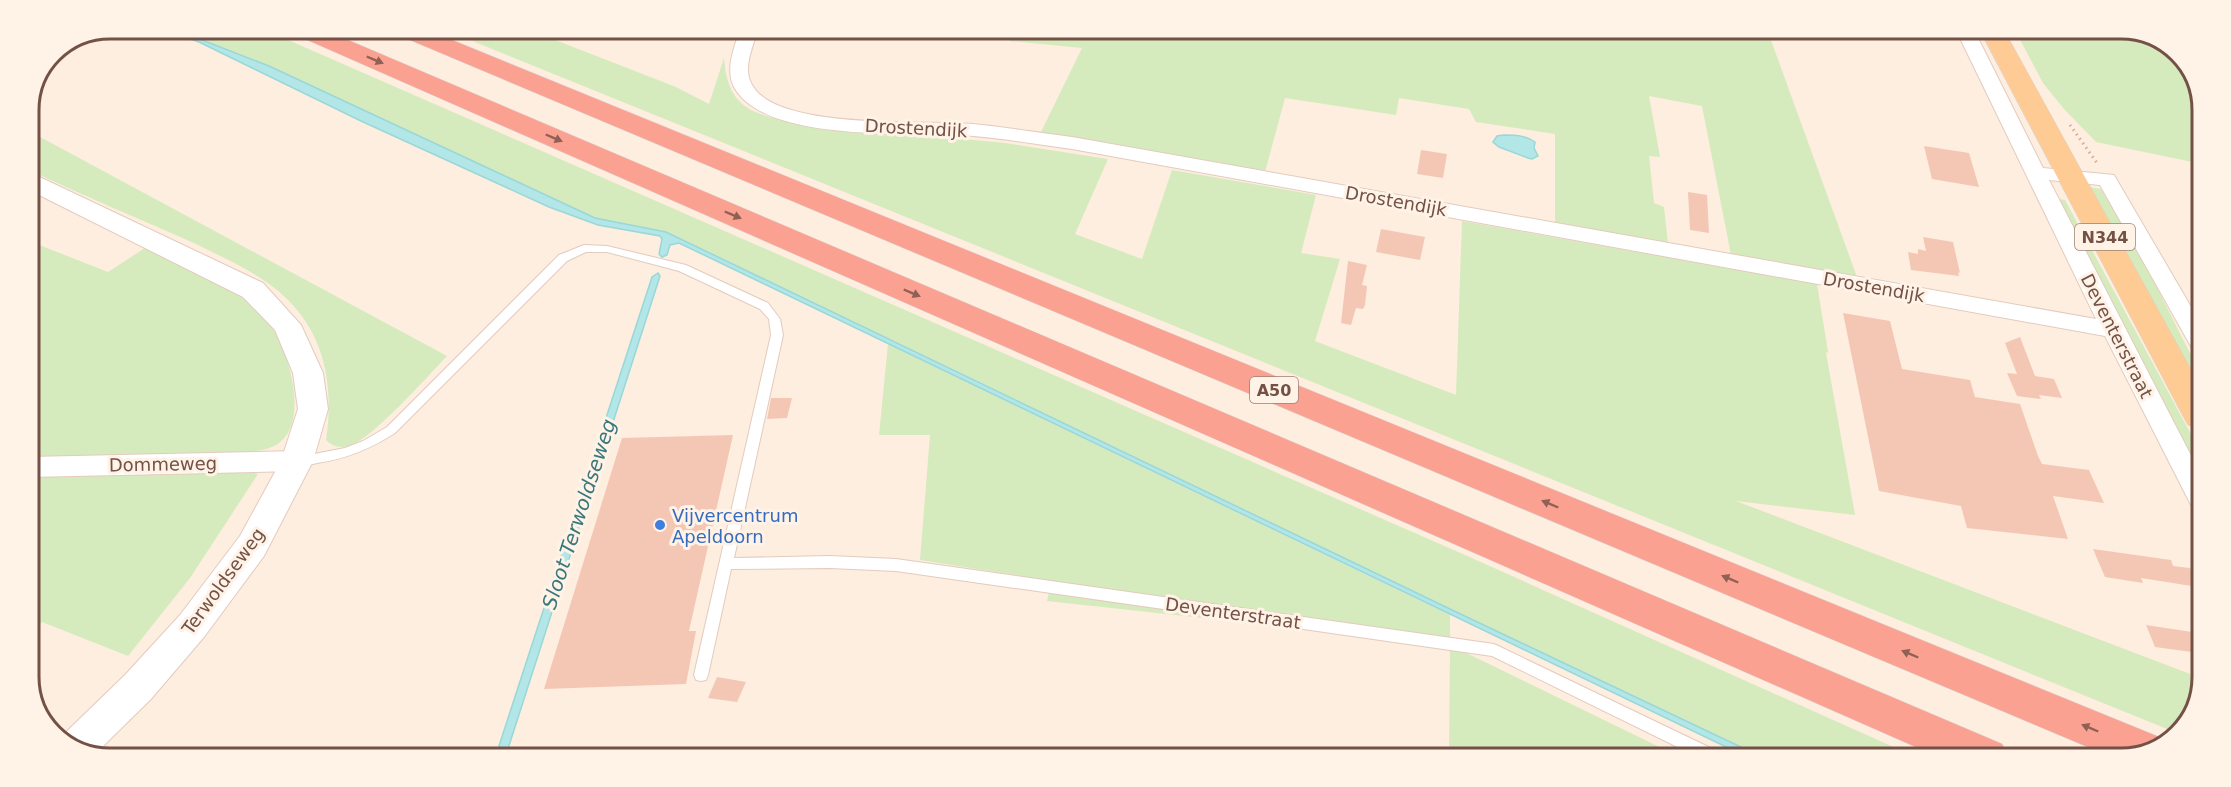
<svg xmlns="http://www.w3.org/2000/svg" width="2231" height="787" font-family="'DejaVu Sans',sans-serif">
	<rect width="100%" height="100%" fill="#fdeedf"/>
	<path fill="#d5ebbd" d="M174,29H263L1465,555L1918,758H1764L1450,609L666,232L595,218L269,66Z
		M443,29H527L676,87L709,104L724,58C728,110 753,114 799,123L1005,143L1108,159L1075,234L1142,259L1172,170L1316,195L1301,253L1340,259L1315,341L1456,395L1462,221L1817,284L1828,352L1826,353L1855,515L1736,501L2198,677V703L2177,733Z
		M1011,30L1768,32L1857,277L1731,255L1702,106L1649,96L1660,157L1649,156L1654,203L1664,207L1668,244L1555,224V134L1476,122L1469,109L1399,98L1396,115L1285,98L1265,172L1040,134L1082,48L1010,41Z
		M1880,32H1948L1951,40L1923,39Z
		M2016,32L2147,33L2185,60L2202,104V164L2096,142L2064,109L2043,83Z
		M29,131L447,356C427,377 374,437 351,445C341,449 333,447 326,440C334,389 326,336 286,298C261,274 226,259 196,244C140,219 84,196 29,170Z
		M2089,187L2101,189L2145,264L2200,373V394Z
		M2054,198L2065,200L2200,451V488Z
		M29,241L108,272L145,248C184,267 228,283 261,313C286,337 312,419 279,443C266,453 245,451 230,453L29,460Z
		M888,344L1450,615V645L1682,758L1449,757L1450,645L1047,601L1052,581L920,560L930,435H879Z
		M237,470L258,474L190,578L128,656L42,622L29,633V474Z"/>
	<path fill="#b3e6e7" stroke="#99d7d9" stroke-width="1.5" d="M163,29H174L269,66L595,218L666,232L1450,609L1764,758H1749L679,243L670,245L667,255L662,257L659,254L662,239L660,236L598,225L549,207L361,121L199,42Z
		M1504,135C1515,135 1525,135 1535,142L1534,148L1538,156L1532,159L1528,158L1499,147L1493,142L1497,136Z
		M658,273L660,276L506,755H496L652,277Z"/>
	<path fill="#f4c7b5" d="M1924,146L1969,153L1979,187L1932,179Z
		M1421,150L1447,154L1443,178L1417,174Z
		M1688,192L1707,195L1709,233L1690,230Z
		M1381,229L1425,237L1420,260L1376,252Z
		M1923,237L1953,242L1960,273L1958,272L1959,276L1911,270L1908,252L1918,254V249L1926,251Z
		M1348,261L1367,265L1362,285L1367,286L1365,305L1363,309L1356,308L1351,325L1341,323Z
		M1843,313L1890,321L1902,369L1970,380L1975,397L2020,404L2038,456L2042,464L2089,470L2104,503L2053,496L2068,539L1967,528L1961,506L1879,491Z
		M2020,337L2035,376L2054,379L2062,398L2039,395L2041,399L2017,396L2007,373L2017,374L2005,343Z
		M771,398H792L787,418L767,419Z
		M733,435L689,631H696L686,684L544,689L622,438Z
		M2093,549L2171,560L2173,566L2190,568L2198,587L2141,578L2143,583L2105,577Z
		M2146,625L2192,632L2199,646V653L2155,647Z
		M717,677L746,682L737,702L708,698Z"/>
	<g fill="none" stroke-linecap="round" stroke-linejoin="round">
		<g stroke="#e3cbbe" stroke-width="2">
			<path id="service" d="M584,245L607,246L686,265L768,303L780,319L783,335L734,558L830,556L896,559L1494,644L1721,753L1723,758H1700L1492,656L896,571L830,568L731,569L708,675L706,680L701,681L696,680L694,675L771,335L769,319L760,309L679,271L607,252H586L567,261L395,433C370,449 346,459 317,463C309,465 301,467 294,464L292,461L294,458L345,448L363,441L387,427L559,255Z"/>
		</g>
		<g stroke="#e3cbbe" stroke-width="2">
			<path id="minor" d="M740,30H758C753,46 743,67 751,83C773,131 926,120 973,124C1006,127 1039,133 1072,137L2096,319L1957,32H1975L2043,168L2114,175L2201,324V352L2193,350L2100,185L2049,180L2200,473V508L2191,505L2105,336L1072,149C1034,144 997,137 959,135C905,132 764,142 734,87C725,69 734,48 740,30Z
				M297,451L306,454L310,461L306,468L297,471L29,477V457Z"/>
		</g>
		<g stroke="#e3cbbe" stroke-width="2">
			<path id="tertiary" d="M29,172L263,283L301,325L323,373L328,409L313,461L264,556L204,637L151,699L95,754H84L61,738L62,736L125,675L180,615L240,536L281,461L298,409L293,373L275,330L243,297L29,190Z"/>
		</g>
		<g stroke="#d8cecb" stroke-width="1">
			<path id="primary" d="M1981,32H2005L2200,386V428L2188,425L2183,416Z"/>
		</g>
		<g stroke="#d8cecb" stroke-width="1">
			<path id="motorway" d="M290,29H322L2002,744L2008,758H1941L294,34Z
				M392,29H425L2159,737L2162,745L2121,758H2114L396,34Z"/>
		</g>
		<path stroke="#d8aa99" stroke-width="3" stroke-dasharray="1.5 4" stroke-linecap="butt" d="M2070,125L2097,163"/>
		<use href="#service" fill="#fff" fill-rule="evenodd"/>
		<use href="#minor" fill="#fff" fill-rule="evenodd"/>
		<use href="#tertiary" fill="#fff" fill-rule="evenodd"/>
		<use href="#primary" fill="#ffcb94" fill-rule="evenodd"/>
		<use href="#motorway" fill="#fba192" fill-rule="evenodd"/>
	</g>
	<defs><path id="oneway-solid" d="M-6-.8H1V-3.2L6.5 0L1 3.2V.8H-6Z" transform="scale(1.5)"/></defs>
	<g fill="#8f6155">
		<use href="#oneway-solid" transform="translate(375 60) rotate(23)"/>
		<use href="#oneway-solid" transform="translate(554 138) rotate(23)"/>
		<use href="#oneway-solid" transform="translate(733 215) rotate(23)"/>
		<use href="#oneway-solid" transform="translate(912 293) rotate(23)"/>
		<use href="#oneway-solid" transform="translate(1550 504) rotate(-157)"/>
		<use href="#oneway-solid" transform="translate(1730 579) rotate(-157)"/>
		<use href="#oneway-solid" transform="translate(1910 654) rotate(-157)"/>
		<use href="#oneway-solid" transform="translate(2090 728) rotate(-157)"/>
	</g>
	<circle fill="#3f7fe0" stroke="#fff2e6" stroke-width="2" cx="660" cy="525" r="6"/>
	<g text-anchor="middle" dominant-baseline="central" stroke-width="6" stroke-linejoin="round" paint-order="stroke">
		<g fill="#fff2e6" stroke="#9e8176" stroke-width="1.5">
			<rect x="2075" y="224" width="60" height="26" rx="4.5"/>
			<rect x="1250" y="377" width="48" height="26" rx="4.5"/>
		</g>
		<g font-size="16" font-weight="bold" fill="#745146">
			<text x="2105" y="237">N344</text>
			<text x="1274" y="390">A50</text>
		</g>
		<g font-size="18" fill="#745146" stroke="#fff2e6">
			<text transform="translate(916 128) rotate(3)">Drostendijk</text>
			<text transform="translate(1396 201) rotate(10)">Drostendijk</text>
			<text transform="translate(1874 287) rotate(10)">Drostendijk</text>
			<text transform="translate(2117 336) rotate(63)">Deventerstraat</text>
			<text transform="translate(163 464) rotate(-1)">Dommeweg</text>
			<text transform="translate(223 581) rotate(-54)">Terwoldseweg</text>
			<text transform="translate(1233 613) rotate(8)">Deventerstraat</text>
		</g>
		<g font-size="18" fill="#366cbe" stroke="#fff2e6" text-anchor="start">
			<text x="672" y="515">Vijvercentrum<tspan x="672" dy="21">Apeldoorn</tspan></text>
		</g>
		<g font-size="20" font-style="italic" fill="#3a787c" stroke="#fff2e6">
			<text transform="translate(579 514) rotate(-72)">Sloot Terwoldseweg</text>
		</g>
	</g>
	<path d="M0 0H2231V787H0ZM110 39H2121A71 71 0 0 1 2192 110V677A71 71 0 0 1 2121 748H110A71 71 0 0 1 39 677V110A71 71 0 0 1 110 39Z" fill="#fff2e6" fill-rule="evenodd"/>
	<path fill="none" stroke="#745146" stroke-width="3" d="M110 39H2121A71 71 0 0 1 2192 110V677A71 71 0 0 1 2121 748H110A71 71 0 0 1 39 677V110A71 71 0 0 1 110 39Z"/>
</svg>
